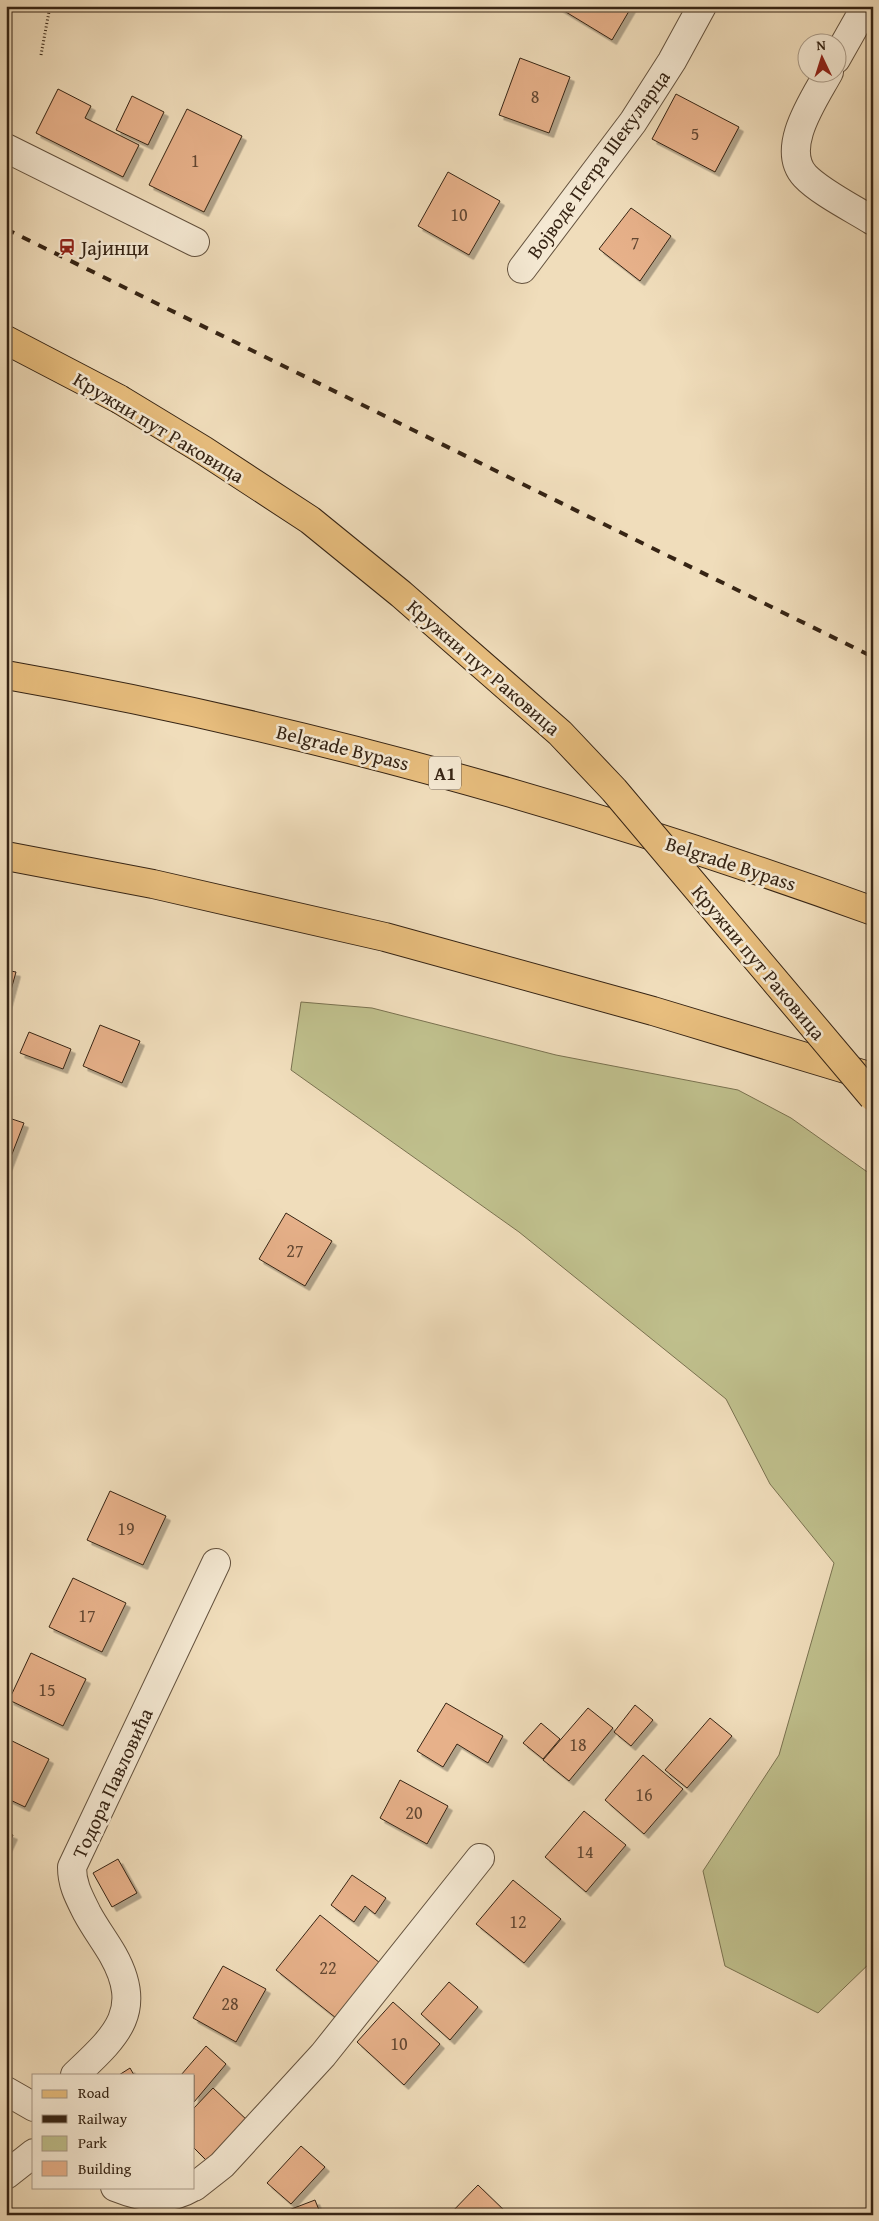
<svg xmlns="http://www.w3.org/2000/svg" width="879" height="2221" font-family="'Gentium Book Plus',serif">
	<defs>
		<filter id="shadow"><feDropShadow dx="4.5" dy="4.5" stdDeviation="0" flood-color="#0004"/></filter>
	</defs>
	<rect width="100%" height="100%" fill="#f0ddbb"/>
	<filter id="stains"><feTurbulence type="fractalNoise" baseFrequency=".004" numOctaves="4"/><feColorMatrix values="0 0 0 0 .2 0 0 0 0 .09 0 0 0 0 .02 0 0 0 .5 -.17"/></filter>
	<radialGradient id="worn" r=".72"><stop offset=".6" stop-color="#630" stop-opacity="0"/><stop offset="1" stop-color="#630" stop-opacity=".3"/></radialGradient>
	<path fill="#bfbf8c" stroke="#7a7250" d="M301,1002L372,1008L556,1055L738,1090L791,1118L873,1176V1960L818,2013L725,1966L703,1871L779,1755L834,1563L770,1484L726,1399L519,1232L291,1070Z"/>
	<path fill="#e7b18a" stroke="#362414" filter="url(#shadow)" d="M556,6H632L612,40Z
		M520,58L570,77L549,133L499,115Z
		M58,89L91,106L85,118L139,145L123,177L36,133Z
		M676,94L739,127L715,172L652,139Z
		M132,96L164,112L148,145L116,130Z
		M187,109L242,136L204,212L149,185Z
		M448,172L500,201L469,255L418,226Z
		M631,208L671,236L640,281L599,249Z
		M6,970L16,972L6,1008Z
		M100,1025L140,1041L122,1083L83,1066Z
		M29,1032L71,1049L63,1069L20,1053Z
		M6,1117L24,1123L7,1167H6Z
		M286,1213L332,1241L305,1286L259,1259Z
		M110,1491L166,1516L143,1565L87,1540Z
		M73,1578L126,1603L102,1652L49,1627Z
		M31,1653L86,1679L63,1726L9,1700Z
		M446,1703L503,1736L488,1763L457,1744L443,1767L417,1751Z
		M635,1705L653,1720L631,1746L614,1732Z
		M588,1708L613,1728L569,1781L543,1760Z
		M710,1718L732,1736L687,1788L665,1770Z
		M541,1723L560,1739L543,1759L523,1743Z
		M6,1738L49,1759L25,1807L6,1798Z
		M643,1755L683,1789L644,1834L605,1800Z
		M400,1780L448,1806L427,1844L380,1818Z
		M584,1811L626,1845L586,1892L545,1857Z
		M6,1832L13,1835L6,1850Z
		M118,1859L137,1893L112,1907L93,1873Z
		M352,1875L386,1898L375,1914L365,1906L354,1922L331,1905Z
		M513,1880L561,1919L524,1963L476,1924Z
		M320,1915L380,1963L336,2018L276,1970Z
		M223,1966L266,1989L236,2042L193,2018Z
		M449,1982L478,2007L450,2040L421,2014Z
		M393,2002L440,2044L404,2085L357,2042Z
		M206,2046L226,2064L194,2102V2075H181Z
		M130,2068L134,2075H119Z
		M213,2088L249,2122L209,2163L194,2148V2108Z
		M301,2146L325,2167L291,2204L267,2183Z
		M478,2185L509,2215H449Z
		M315,2200L321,2215H282L281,2213Z
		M7,2203L17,2215H6Z"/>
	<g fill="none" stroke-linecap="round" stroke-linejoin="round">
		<g stroke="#64523e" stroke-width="30">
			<path id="minor" d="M836,59L866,6
				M829,72C815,98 779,148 805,176C820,192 854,209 873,221
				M6,148L195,242
				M522,269L633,122L672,61L702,6
				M75,2075C115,2037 145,2012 113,1955C105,1941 95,1928 87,1913C79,1897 72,1885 72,1867L216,1563
				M6,2091L34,2107
				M6,2175L34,2153
				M115,2187C143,2198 166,2203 193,2187
				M194,2187L222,2165L323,2055L480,1858"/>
		</g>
		<g stroke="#362414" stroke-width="30">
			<path id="major" d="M6,340L119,399"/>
		</g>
		<g stroke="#362414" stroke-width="30">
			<path id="highway" d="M6,675C302,727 591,809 873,911
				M6,856L153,884L385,937L653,1011L862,1074"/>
		</g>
		<path stroke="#362414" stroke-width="3" stroke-dasharray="1 2.5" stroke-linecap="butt" d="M41,55L50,6"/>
		<use href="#minor" stroke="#f5e9d3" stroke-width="28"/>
		<use href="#major" stroke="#e8be7e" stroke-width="28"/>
		<use href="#highway" stroke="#e8be7e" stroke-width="28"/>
		<path stroke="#362414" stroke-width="4" stroke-dasharray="9 9" stroke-linecap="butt" d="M6,229L873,657"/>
		<g stroke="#362414" stroke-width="30" stroke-linecap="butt">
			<path id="major-bridge" d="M119,399L203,450L310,520L401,594L560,733L614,790L873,1097"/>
		</g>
		<use href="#major-bridge" stroke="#e8be7e" stroke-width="28"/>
	</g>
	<defs>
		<g id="station-bare" transform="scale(1.35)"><path d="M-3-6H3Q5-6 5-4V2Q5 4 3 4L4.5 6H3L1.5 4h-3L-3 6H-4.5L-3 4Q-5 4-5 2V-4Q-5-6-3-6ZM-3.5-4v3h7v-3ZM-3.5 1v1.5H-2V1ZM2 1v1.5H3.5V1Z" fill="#8f2418" stroke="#f5e9d3" stroke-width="2.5" paint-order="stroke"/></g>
	</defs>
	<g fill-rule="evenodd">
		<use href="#station-bare" x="67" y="247"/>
	</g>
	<g text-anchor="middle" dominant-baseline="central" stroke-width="5" stroke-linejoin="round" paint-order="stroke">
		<g font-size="18" fill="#624732">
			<text x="535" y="96">8</text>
			<text x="695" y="133">5</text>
			<text x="195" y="160">1</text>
			<text x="459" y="214">10</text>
			<text x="635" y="242">7</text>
			<text x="295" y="1250">27</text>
			<text x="126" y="1528">19</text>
			<text x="87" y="1615">17</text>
			<text x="47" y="1689">15</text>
			<text x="578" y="1744">18</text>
			<text x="644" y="1794">16</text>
			<text x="414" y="1812">20</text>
			<text x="585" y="1851">14</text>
			<text x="518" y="1921">12</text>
			<text x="328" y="1967">22</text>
			<text x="230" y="2003">28</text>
			<text x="399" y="2043">10</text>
		</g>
		<rect fill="#f5e9d3" stroke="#6f5f4d" stroke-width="1" x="429" y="756.5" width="32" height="33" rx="4"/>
		<g font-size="19" font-weight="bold" fill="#362414">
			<text x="445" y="773">A1</text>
		</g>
		<g font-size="20" fill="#362414" stroke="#f5e9d3">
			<text transform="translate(598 164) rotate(-54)">Војводе Петра Шекуларца</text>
			<text transform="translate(159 427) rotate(31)">Кружни пут Раковица</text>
			<text transform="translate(484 667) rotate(41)">Кружни пут Раковица</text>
			<text transform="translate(343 747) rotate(14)">Belgrade Bypass</text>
			<text transform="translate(731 863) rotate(18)">Belgrade Bypass</text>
			<text transform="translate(759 962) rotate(50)">Кружни пут Раковица</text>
			<text transform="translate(112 1783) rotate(-65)">Тодора Павловића</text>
		</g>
		<g font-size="20" fill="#362414" stroke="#f5e9d3" text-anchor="start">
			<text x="81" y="247">Јајинци</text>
		</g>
	</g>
	<rect width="879" height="2221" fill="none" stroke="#f0ddbb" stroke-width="25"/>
	<rect x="8" y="8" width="864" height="2206" fill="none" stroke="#362414" stroke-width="2.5"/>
	<rect x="12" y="12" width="854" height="2196" fill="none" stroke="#362414"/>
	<rect x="32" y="2074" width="162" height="115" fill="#f5e9d3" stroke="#a99a87"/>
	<rect x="42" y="2090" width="25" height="8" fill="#e8be7e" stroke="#a99a87"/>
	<text x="78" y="2098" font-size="15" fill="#362414">Road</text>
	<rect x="42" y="2115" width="25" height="8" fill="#362414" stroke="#a99a87"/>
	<text x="78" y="2124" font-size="15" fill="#362414">Railway</text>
	<rect x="42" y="2136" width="25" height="15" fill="#bfbf8c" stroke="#a99a87"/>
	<text x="78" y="2148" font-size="15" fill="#362414">Park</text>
	<rect x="42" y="2161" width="25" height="15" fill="#e7b18a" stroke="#a99a87"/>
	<text x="78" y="2174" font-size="15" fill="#362414">Building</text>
	<g transform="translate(822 58) rotate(356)"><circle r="24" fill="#f5e9d3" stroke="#a99a87"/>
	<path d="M0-4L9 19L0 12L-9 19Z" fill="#8f2418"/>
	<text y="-8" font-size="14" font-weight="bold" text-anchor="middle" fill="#362414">N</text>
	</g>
	<rect width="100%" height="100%" filter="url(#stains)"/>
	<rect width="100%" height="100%" fill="url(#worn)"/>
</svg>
